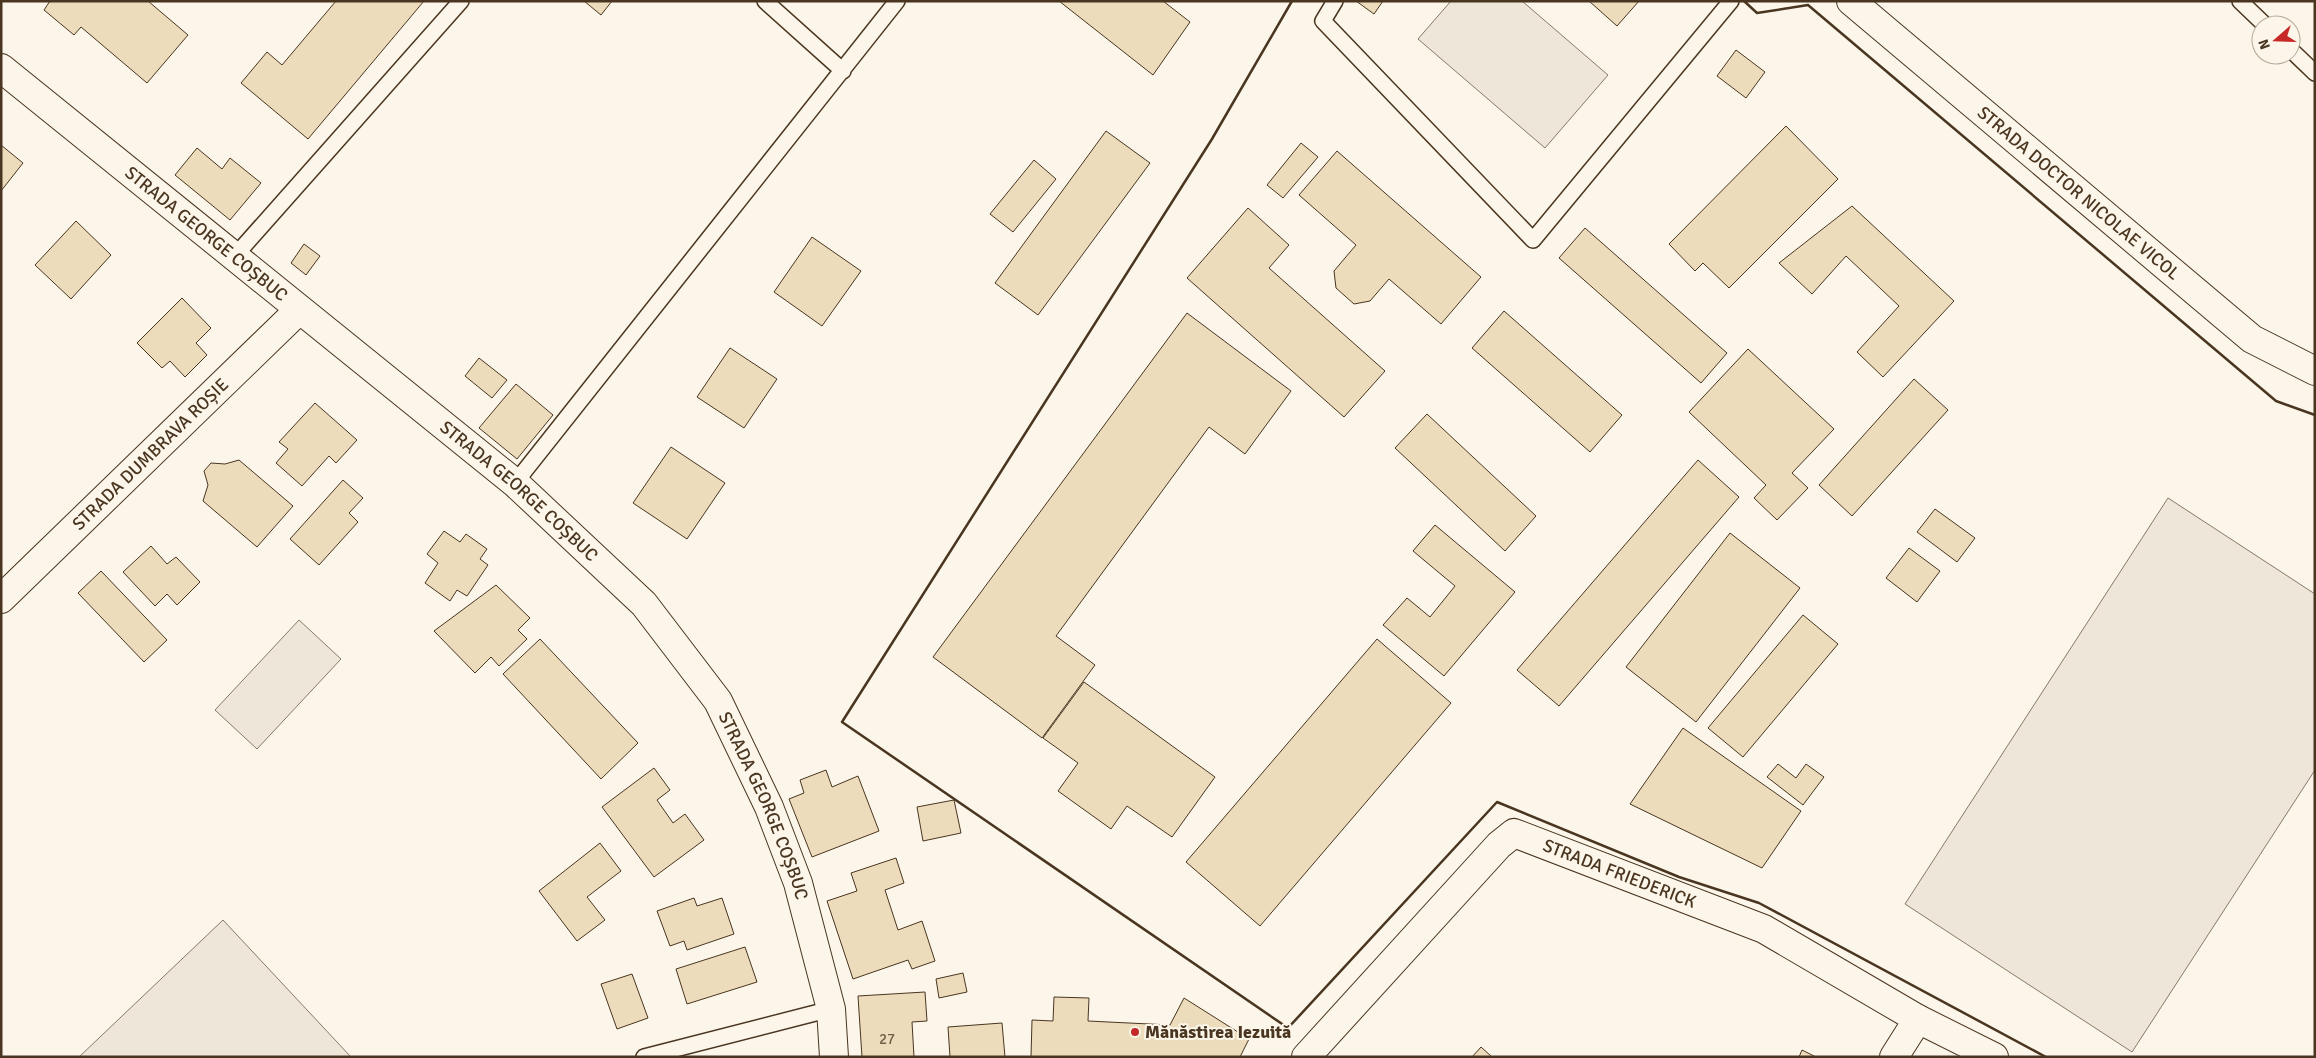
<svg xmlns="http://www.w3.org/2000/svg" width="2316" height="1058" font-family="Signika,sans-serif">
	<rect width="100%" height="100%" fill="#fbf6e9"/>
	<path fill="#ede6d9" stroke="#887966" d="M1451,1H1522L1608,75L1545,148L1418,39Z
		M2168,498L2315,594V770L2132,1052L1905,904Z
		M299,620L341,659L257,749L215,710Z
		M223,920L351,1057H79Z"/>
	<path fill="#ecdcbc" stroke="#4a3520" d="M50,1H148L188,35L147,83L81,27L74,35L44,10Z
		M336,1H424L308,139L241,83L267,52L282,65Z
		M584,1H612L601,15Z
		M1059,1H1163L1190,22L1153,75Z
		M1356,1H1383L1374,14Z
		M1589,1H1639L1617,26Z
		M1736,50L1765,72L1746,98L1717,76Z
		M1786,126L1838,179L1729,288L1703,263L1695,271L1669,244Z
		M1106,131L1150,163L1038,315L995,283Z
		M1301,143L1318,157L1283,198L1267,185Z
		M1,145L23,163L1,191Z
		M197,148L222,169L230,158L261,183L230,220L175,175Z
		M1337,151L1481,277L1441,324L1389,279L1370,301L1354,304L1336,288L1334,271L1356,245L1299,195Z
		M1034,160L1056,179L1013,232L990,214Z
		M1852,206L1954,301L1883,377L1857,352L1899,306L1846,256L1812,294L1779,263Z
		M1248,208L1289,245L1269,268L1385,371L1344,417L1187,278Z
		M76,221L111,255L71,299L35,265Z
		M1585,228L1727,353L1701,383L1559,258Z
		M812,237L861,271L822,326L774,292Z
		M304,244L320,256L306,275L291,263Z
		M182,298L211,328L196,343L207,355L185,377L170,361L162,368L137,343Z
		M1504,311L1622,415L1590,452L1472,348Z
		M1187,313L1291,391L1245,454L1209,427L1056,636L1095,665L1042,738L933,657Z
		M730,348L777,379L744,428L697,397Z
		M1748,349L1834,429L1792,473L1808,488L1777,520L1754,498L1766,485L1689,412Z
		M479,358L507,380L492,398L465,376Z
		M1914,379L1948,410L1852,516L1819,485Z
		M516,384L553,415L517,459L479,428Z
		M315,403L357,440L336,463L329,456L302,486L276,463L288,449L279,442Z
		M1427,414L1536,516L1505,551L1395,448Z
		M671,447L725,483L687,539L633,503Z
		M239,460L293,506L257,547L203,501L208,485L204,471L211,463L225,464Z
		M1698,460L1739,497L1559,706L1517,670Z
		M343,480L363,498L349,513L358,522L319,565L290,539Z
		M1935,509L1975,538L1957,562L1917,532Z
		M1435,525L1515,592L1444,676L1383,625L1407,598L1430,617L1455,586L1413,551Z
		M444,531L460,542L466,534L487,549L480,559L488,565L467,596L457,590L450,601L425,583L438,563L427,554Z
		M1730,533L1800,588L1696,722L1626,667Z
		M151,546L167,564L176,557L200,582L177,605L167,594L155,606L123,572Z
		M1909,548L1940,571L1917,602L1886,578Z
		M101,571L167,640L144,662L78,593Z
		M496,585L530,618L518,630L527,639L499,666L491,657L475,673L434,631Z
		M1803,615L1838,644L1743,757L1708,728Z
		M540,639L638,743L601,779L503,674Z
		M1377,639L1451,703L1260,926L1186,862Z
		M1084,682L1215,777L1172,837L1127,806L1111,829L1058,791L1078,763L1043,738Z
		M1683,728L1801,811L1762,868L1630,804Z
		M1778,764L1796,778L1806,764L1824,777L1803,805L1767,777Z
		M654,768L670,790L657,800L673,823L685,814L704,840L654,877L602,807Z
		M826,770L832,787L858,776L879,831L812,857L789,799L804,793L800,780Z
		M954,800L961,833L923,841L917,807Z
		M600,843L621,871L587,897L605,920L577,941L539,891Z
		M896,858L904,883L885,890L898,930L922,921L935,961L912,969L908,960L853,979L827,901L857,891L851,873Z
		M694,898L697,906L722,898L734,934L687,950L684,941L670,946L657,911Z
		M745,947L757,982L687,1004L676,969Z
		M963,973L967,992L939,998L936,979Z
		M632,974L648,1018L617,1029L601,984Z
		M925,992L927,1021L912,1022L914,1057H862L858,996Z
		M1054,997L1089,998L1088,1021L1170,1025L1184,998L1249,1039L1240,1057H1031L1032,1020L1053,1021Z
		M1002,1023L1005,1057H950L948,1027Z
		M1481,1047L1492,1057H1472Z
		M1802,1050L1816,1057H1799Z"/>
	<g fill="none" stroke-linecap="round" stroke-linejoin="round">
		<g stroke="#4a3520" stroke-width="18">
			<path id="service" d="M765,1L843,71
				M1335,1L1323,21L1533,240L1731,1
				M2240,1L2265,25
				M2291,50L2315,73
				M234,257L461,1
				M515,483L897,1
				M644,1057L831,1009"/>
		</g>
		<g stroke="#4a3520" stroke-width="30">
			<g id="minor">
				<path id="s1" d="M1,68L515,483L644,604L718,701L769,807L798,883L831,1009L834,1057"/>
				<path id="s2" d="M1,599L299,310"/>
				<path id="s3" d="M1306,1057L1499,845L1514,833L1764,929L1918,1019L1994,1057"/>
				<path d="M1894,1057L1918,1019"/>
			</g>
		</g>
		<g stroke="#4a3520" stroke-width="30">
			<g id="tertiary">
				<path id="s4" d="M1851,1L2252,339L2315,371"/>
			</g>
		</g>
		<use href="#service" stroke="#fbf6e9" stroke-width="15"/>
		<use href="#minor" stroke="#fbf6e9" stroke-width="28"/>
		<use href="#tertiary" stroke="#fbf6e9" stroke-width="28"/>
		<path stroke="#4a3520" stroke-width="2.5" d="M1292,1L1212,139L842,722L1288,1028L1497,802L1679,877L1759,903L2046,1057
			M1744,1L1757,13L1808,5L2276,401L2315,415"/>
	</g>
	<circle fill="#c62828" stroke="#fbf6e9" stroke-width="2" cx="1135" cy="1032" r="5"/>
	<g text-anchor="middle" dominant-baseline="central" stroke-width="4" stroke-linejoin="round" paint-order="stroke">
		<g font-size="15" fill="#725f47">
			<text x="887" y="1039">27</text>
		</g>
		<g font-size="18" fill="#4a3520" stroke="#fbf6e9">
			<text stroke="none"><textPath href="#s4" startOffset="298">STRADA DOCTOR NICOLAE VICOL</textPath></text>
			<text stroke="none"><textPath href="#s1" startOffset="264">STRADA GEORGE COȘBUC</textPath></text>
			<text stroke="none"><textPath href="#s2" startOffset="208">STRADA DUMBRAVA ROȘIE</textPath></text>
			<text stroke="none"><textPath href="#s1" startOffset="669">STRADA GEORGE COȘBUC</textPath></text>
			<text stroke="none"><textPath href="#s1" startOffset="1074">STRADA GEORGE COȘBUC</textPath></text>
			<text stroke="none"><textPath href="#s3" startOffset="419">STRADA FRIEDERICK</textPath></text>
		</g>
		<g font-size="18" font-weight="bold" fill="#4a3520" stroke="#fbf6e9" text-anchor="start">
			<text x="1145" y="1032">Mănăstirea Iezuită</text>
		</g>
	</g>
	<rect width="2316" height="1058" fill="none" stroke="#4a3520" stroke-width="5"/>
	<g transform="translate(2276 40) rotate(250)"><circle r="24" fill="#fbf6e9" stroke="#b4a999"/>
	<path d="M0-4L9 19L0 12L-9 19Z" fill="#c62828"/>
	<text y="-8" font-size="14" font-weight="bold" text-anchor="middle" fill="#4a3520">N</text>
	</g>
</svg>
